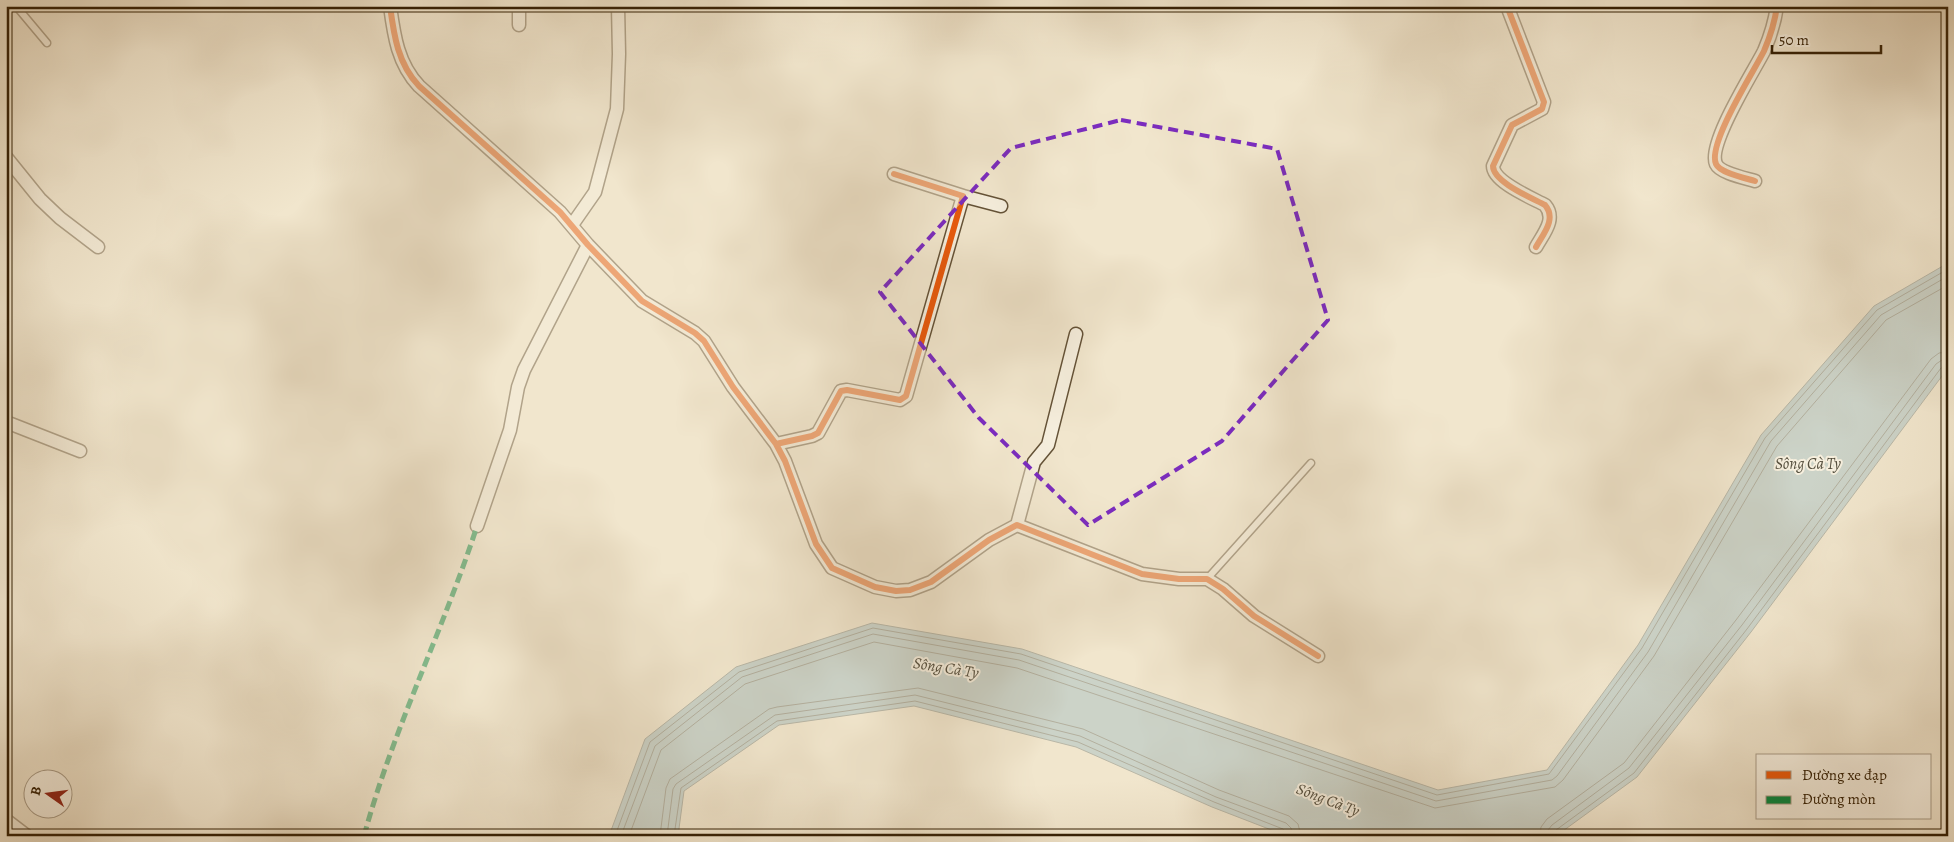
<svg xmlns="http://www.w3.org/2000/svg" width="1954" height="842" font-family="Alegreya,serif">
	<rect width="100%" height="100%" fill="#f1e6cd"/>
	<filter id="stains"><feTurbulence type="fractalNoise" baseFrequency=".004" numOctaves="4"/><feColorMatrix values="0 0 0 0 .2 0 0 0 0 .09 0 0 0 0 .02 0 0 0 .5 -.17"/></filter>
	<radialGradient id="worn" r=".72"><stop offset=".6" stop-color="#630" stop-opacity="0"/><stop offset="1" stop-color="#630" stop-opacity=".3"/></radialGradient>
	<path fill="#9fbdc2" stroke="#757e76" d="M1948,263V368L1751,632L1637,777L1556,836H1287L1212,807L1076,747L914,706L779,725L684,791L678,836H609L645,739L736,667L872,623L1022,649L1438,790L1547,770L1638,645L1761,435L1874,306Z"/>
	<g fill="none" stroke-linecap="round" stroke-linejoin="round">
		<path stroke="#6a6e64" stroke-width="1" d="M615,836L650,742L739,672L873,628L1021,654L1437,795L1549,774L1642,648L1765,438L1877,310L1948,269
			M621,836L655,746L742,677L873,634L1019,660L1436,801L1552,780L1557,776L1648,652L1771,441L1881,315L1948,276
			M629,836L661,750L745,684L874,642L1017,668L1435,808L1555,787L1563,780L1654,656L1777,446L1886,320L1948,285
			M660,836L666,788L670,779L769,709L777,707L918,688L1083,729L1219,790L1289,816L1298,824L1301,836
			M667,836L673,789L676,784L775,715L915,695L1080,736L1216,797L1286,823L1291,828L1293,836
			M674,836L681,788L777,721L915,701L1078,742L1214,802L1283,829L1286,832L1287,836
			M1540,836L1541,827L1547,819L1624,763L1736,620L1931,359L1939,353L1948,352
			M1547,836L1548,830L1552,825L1629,768L1742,625L1936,364L1942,360L1948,359
			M1554,836L1556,830L1634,773L1747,629L1941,368L1948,366"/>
		<g stroke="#645237" stroke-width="9">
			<path id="service" d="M16,6L47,43
				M1207,579L1311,463"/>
		</g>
		<g stroke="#645237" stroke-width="15">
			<path id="minor" d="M390,6C394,36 398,64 419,86L560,212L588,245L642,301L695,333L704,341L733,387L776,444L785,461L816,544L832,568L875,587L896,591L910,590L931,582L989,540L1017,525L1142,574L1179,579H1207L1223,589L1254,616L1318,656
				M1507,6L1544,102L1542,109L1512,125L1493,166C1493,182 1532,198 1545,205C1557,219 1543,234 1536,247
				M519,25V6
				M6,157L40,199L60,218L98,247
				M1755,181C1745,178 1720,173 1716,164C1707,144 1754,71 1764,51C1770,37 1775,21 1777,6
				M963,196L1001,206
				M572,225L595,192L617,109L619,54L618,6
				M6,422L80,451
				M776,444L812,436L818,433L841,391L847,390L900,400L906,396L963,196L894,174
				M1017,525L1034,462L1048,445L1076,334
				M477,526L510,430L518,387L524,370L588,245
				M6,820L27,836"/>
		</g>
		<use href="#service" stroke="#f6efde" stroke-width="6"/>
		<use href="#minor" stroke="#f6efde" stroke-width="12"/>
		<path stroke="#00873e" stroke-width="5" stroke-dasharray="10 5" stroke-linecap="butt" d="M364,836C393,729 443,631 477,526"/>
		<g stroke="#f6efde" stroke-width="9">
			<path id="cycleway" d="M390,6C394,36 398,64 419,86L560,212L588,245L642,301L695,333L704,341L733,387L776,444L785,461L816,544L832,568L875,587L896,591L910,590L931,582L989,540L1017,525L1142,574L1179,579H1207L1223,589L1254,616L1318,656
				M1507,6L1544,102L1542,109L1512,125L1493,166C1493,182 1532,198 1545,205C1557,219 1543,234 1536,247
				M1755,181C1745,178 1720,173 1716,164C1707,144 1754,71 1764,51C1770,37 1775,21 1777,6
				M776,444L812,436L818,433L841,391L847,390L900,400L906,396L963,196L894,174"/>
		</g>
		<use href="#cycleway" stroke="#e8590c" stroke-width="6"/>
	</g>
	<path d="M0 0H1954V842H0ZM1121,120L1277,149L1328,320L1222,441L1088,525L979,418L880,292L1011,148Z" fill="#f1e6cd" fill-opacity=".55" fill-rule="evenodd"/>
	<path fill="none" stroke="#7b2cbf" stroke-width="4" stroke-dasharray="10 6" stroke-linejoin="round" d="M1121,120L1277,149L1328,320L1222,441L1088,525L979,418L880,292L1011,148Z"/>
	<g text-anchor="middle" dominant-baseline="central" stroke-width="4" stroke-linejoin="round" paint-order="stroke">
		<g font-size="16" font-style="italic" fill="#554f3e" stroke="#f6efde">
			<text x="1808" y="464">Sông Cà Ty</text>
			<text transform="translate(946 668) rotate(9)">Sông Cà Ty</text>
			<text transform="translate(1328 800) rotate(21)">Sông Cà Ty</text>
		</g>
	</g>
	<rect width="1954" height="842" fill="none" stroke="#f1e6cd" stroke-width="25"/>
	<rect x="8" y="8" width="1939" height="827" fill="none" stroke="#352005" stroke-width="2.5"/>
	<rect x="12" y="12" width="1929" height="817" fill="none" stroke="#352005"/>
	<rect x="1756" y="754" width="175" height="65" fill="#f6efde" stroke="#a99c87"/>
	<rect x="1766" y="771" width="25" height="8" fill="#e8590c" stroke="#a99c87"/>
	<text x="1802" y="780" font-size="15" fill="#352005">Đường xe đạp</text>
	<rect x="1766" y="796" width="25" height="8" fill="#00873e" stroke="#a99c87"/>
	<text x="1802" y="804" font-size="15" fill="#352005">Đường mòn</text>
	<g transform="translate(48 794) rotate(284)"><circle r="24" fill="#f6efde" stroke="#a99c87"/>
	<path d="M0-4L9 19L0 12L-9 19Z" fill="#8f2418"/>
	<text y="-8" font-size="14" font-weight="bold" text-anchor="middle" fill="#352005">B</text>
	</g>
	<path d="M1772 45v8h109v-8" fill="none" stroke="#352005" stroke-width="2.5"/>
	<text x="1779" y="45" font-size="15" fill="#352005" stroke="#f6efde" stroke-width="4" paint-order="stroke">50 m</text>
	<rect width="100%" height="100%" filter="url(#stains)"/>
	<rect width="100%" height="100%" fill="url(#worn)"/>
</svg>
